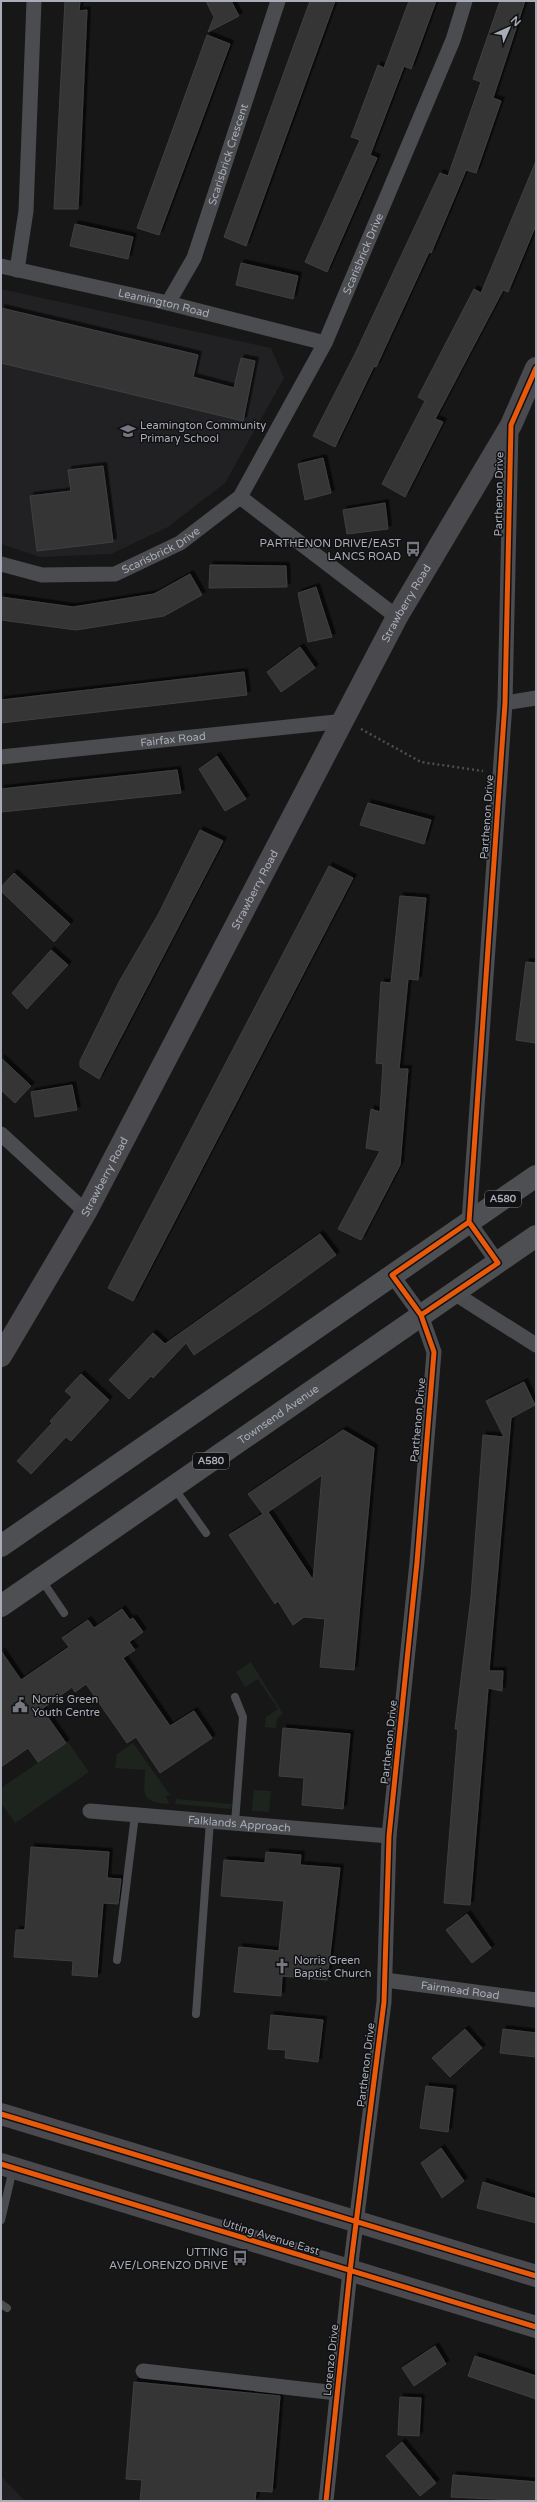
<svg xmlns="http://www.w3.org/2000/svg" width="537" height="2502" font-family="'Varela Round',sans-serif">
	<defs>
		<filter id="shadow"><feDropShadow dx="3.5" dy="-3.5" stdDeviation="0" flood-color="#0009"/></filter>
	</defs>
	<rect width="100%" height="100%" fill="#171717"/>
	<path fill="#212123" d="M1,289L271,348L284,378L225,483L168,527L111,554L40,557L1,544Z
		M1,2476L25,2501H1Z"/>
	<path fill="#1d241e" d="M251,1662L283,1714L277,1718L276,1728L265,1727L266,1717L278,1709L258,1679L245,1687L236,1672Z
		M68,1742L89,1772L15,1823L1,1803V1788Z
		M133,1743L170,1795L166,1796L169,1804C140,1801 144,1795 145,1770L115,1768L117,1754Z
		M254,1790L271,1791L269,1812L252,1811Z
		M176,1799L232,1804L231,1809L175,1804Z"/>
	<path fill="#353536" stroke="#3f4043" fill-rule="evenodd" filter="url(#shadow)" d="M65,1H80L79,11L87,10L78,209H54Z
		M206,1H231L239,16L208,32L214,17Z
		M310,1H335L246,246L224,237Z
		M409,1H436L411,69L404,66L370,155L377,158L327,272L305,262L360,140L351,137L378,65L384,68Z
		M500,1H525L493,98L501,101L476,173L466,170L431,253L429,252L376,367L374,366L335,447L313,436L355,354L440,173L448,176L481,82L473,79Z
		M207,35L230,44L159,235L137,228Z
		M536,161V225L508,292L503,290L435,419L443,422L405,497L382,484L425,401L418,397L474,289L481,293Z
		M75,224L133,237L128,259L70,246Z
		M241,263L298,276L293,299L236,285Z
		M1,308L198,355L193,377L234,388L241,358L255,361L243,421L1,363Z
		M323,458L331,493L305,500L298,464Z
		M103,466L113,542L37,551L30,496L71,491L68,470Z
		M385,503L388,529L347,534L343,510Z
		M210,565L286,566L287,587L209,588Z
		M190,574L202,595L164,616L76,630L1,620V597L73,607L154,594Z
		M316,587L332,637L308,642L298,593Z
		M300,647L315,668L281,692L267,672Z
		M244,672L247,695L1,723V700Z
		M217,756L246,799L225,811L199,769Z
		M177,770L181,793L2,812L1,789Z
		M368,803L431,820L424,844L360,825Z
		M200,830L223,841L99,1079L80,1067V1061L119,982L159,913Z
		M329,866L353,878L133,1301L108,1288Z
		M14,873L70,924L54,942L1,891V887Z
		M400,896L426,898L418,980L408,979L399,1069H408L400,1165L361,1240L338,1229L380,1151L366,1148L371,1109L380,1112L383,1064L376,1063L381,982L391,983Z
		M51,950L68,965L27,1009L12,993Z
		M526,962L536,963V1043L516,1040Z
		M1,1058L31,1086L15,1103L1,1090Z
		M72,1085L77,1110L35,1117L31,1092Z
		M320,1234L336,1255L270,1303L194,1355L186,1343L153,1378L151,1376L129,1399L109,1380L153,1333L165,1344Z
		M81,1374L109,1400L71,1441L66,1437L31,1474L17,1461L52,1423L50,1421L72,1397L65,1391Z
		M524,1382L535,1405L511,1418L489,1671H503L502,1691L488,1688L470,1905L444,1903L458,1729H455L471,1597L483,1435L504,1437L486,1401Z
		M343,1430L374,1448L354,1670L320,1667L325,1619L304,1617L293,1625L278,1601L275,1604L229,1535L263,1514L248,1494ZM322,1475L313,1580L268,1512Z
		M122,1609L130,1620L133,1618L143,1632L129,1642L135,1650L123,1658L170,1726L194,1711L212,1738L160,1773L136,1737L127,1743L86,1684L75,1692L72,1687L42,1709L66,1743L38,1762L28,1748L1,1767V1651L21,1680L69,1647L62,1638L88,1620L94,1628Z
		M283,1728L350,1734L343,1809L302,1805L304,1778L279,1776Z
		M31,1847L109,1852L107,1878L121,1879L118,1904L103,1903L97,1977L72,1975L73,1961L14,1957L16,1930H25Z
		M266,1852L301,1855L300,1865L340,1868L327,1980L282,1976L281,1996L234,1992L239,1947L279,1951L284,1901L221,1896L224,1860L265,1863Z
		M467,1914L491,1948L472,1963L446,1930Z
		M271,2015L323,2020L318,2062L285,2058L286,2050L268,2049Z
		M465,2029L482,2048L450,2077L432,2058Z
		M503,2029L536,2033V2057L500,2053Z
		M426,2086L453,2089L448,2132L420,2128Z
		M441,2148L464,2181L442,2198L421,2163Z
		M483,2182L536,2199V2223L477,2208Z
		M435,2346L446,2364L414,2386L402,2368Z
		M475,2356L536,2376V2399L468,2376Z
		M134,2382L280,2396L272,2492L256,2491L255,2501H140L142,2480L126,2479Z
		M400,2397L421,2398L419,2436L398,2435Z
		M402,2442L436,2483L420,2496L386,2456Z
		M453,2475L536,2482V2501L451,2497Z"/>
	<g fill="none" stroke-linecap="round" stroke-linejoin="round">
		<path stroke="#4d4e52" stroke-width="2.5" stroke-dasharray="2 3" stroke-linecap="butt" d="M361,729L421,762L483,771"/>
		<path stroke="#4b4c50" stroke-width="8" d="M174,1488L206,1533
			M41,1579L64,1613
			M235,1697L243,1717L235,1823
			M117,1960L135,1815
			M196,2014L210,1821
			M1,2220L13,2169
			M1,2304L7,2308"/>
		<g stroke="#4b4c50" stroke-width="15">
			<path id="s1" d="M1,266L168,303L325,343"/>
			<path d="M17,270L26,211L34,1"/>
			<path id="s2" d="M168,303L194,258L278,1"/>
			<path d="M240,497L397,617"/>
			<path id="s3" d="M1,564L42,575L115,574L180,543L240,497L325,343L453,40L465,1"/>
			<path d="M505,703L536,698"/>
			<path id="s4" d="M1,757L345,721"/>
			<path d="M1,1134L86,1212"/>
			<path d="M498,1263L469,1222L505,703L511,428"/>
			<path d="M454,1293L536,1345"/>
			<path id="s5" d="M90,1811L389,1836"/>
			<path id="s6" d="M385,1980L536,2000"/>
			<path d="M143,2371L337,2393"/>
			<path d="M326,2501L350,2271L384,2002L389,1836L417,1562L434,1352L421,1315L392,1275"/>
		</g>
		<g stroke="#4a4a4e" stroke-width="22">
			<path id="s7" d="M1,1356L86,1212L397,617L511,425L536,368"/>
			<path d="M1,2114L536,2276"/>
			<path d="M1,2164L536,2327"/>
		</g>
		<g stroke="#4d4f52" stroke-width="22">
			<path d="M1,1546L536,1176"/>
			<path id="s8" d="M1,1606L536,1236"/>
		</g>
		<g stroke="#111113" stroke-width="8">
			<path id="cycleway" d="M421,1315L498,1263L469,1222L505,703L511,425L536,368
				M1,2114L536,2276
				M1,2164L536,2327
				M326,2501L350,2271L384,2002L389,1836L417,1562L434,1352L421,1315L392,1275L469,1222"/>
		</g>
		<use href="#cycleway" stroke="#e8590c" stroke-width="5"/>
	</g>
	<defs>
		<g id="school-bare" transform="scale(1.2)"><path d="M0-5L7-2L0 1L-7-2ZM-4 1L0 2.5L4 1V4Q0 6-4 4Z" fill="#757880" stroke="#111113" stroke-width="2.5" paint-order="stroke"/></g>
		<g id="bus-bare" transform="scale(1.2)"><path d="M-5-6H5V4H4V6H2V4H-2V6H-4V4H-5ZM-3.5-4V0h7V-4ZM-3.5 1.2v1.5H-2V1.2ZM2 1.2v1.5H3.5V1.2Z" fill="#757880" stroke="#111113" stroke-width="2.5" paint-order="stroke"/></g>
		<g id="civic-bare" transform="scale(1.2)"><path d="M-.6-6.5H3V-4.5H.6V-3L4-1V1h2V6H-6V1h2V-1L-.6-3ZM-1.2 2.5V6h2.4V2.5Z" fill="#757880" stroke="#111113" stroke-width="2.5" paint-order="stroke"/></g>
		<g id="church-bare" transform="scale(1.2)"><path d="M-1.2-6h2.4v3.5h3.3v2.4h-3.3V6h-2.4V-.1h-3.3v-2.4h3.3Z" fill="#757880" stroke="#111113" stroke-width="2.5" paint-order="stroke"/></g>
	</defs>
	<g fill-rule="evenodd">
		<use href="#school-bare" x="128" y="431"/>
		<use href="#bus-bare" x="413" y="549"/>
		<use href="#civic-bare" x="20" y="1705"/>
		<use href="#church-bare" x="282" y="1966"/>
		<use href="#bus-bare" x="240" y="2258"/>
	</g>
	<g text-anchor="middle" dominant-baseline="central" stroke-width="3" stroke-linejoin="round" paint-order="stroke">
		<g fill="#111113" stroke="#7b7e86" stroke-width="1">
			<rect x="485" y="1191" width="36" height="16" rx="3"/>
			<rect x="193" y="1453" width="36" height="16" rx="3"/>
		</g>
		<g font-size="10" font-weight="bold" fill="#a8adb8">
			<text x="503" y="1199">A580</text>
			<text x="211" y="1461">A580</text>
		</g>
		<g font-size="11" fill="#a8adb8" stroke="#111113">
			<text stroke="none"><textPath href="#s2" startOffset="161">Scarisbrick Crescent</textPath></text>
			<text stroke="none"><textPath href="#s3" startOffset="536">Scarisbrick Drive</textPath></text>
			<text stroke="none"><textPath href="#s1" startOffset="167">Leamington Road</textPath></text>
			<text transform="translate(499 494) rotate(-89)">Parthenon Drive</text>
			<text stroke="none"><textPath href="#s3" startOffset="167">Scarisbrick Drive</textPath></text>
			<text stroke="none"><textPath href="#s7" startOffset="855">Strawberry Road</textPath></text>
			<text stroke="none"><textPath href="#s4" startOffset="173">Fairfax Road</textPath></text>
			<text transform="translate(487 817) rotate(-86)">Parthenon Drive</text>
			<text stroke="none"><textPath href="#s7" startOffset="531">Strawberry Road</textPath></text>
			<text stroke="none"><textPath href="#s7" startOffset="207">Strawberry Road</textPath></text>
			<text stroke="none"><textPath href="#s8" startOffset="337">Townsend Avenue</textPath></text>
			<text transform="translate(418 1420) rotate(-85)">Parthenon Drive</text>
			<text transform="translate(389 1742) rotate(-84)">Parthenon Drive</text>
			<text stroke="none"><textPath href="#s5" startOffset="150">Falklands Approach</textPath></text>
			<text stroke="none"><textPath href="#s6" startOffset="76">Fairmead Road</textPath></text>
			<text transform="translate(366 2065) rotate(-83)">Parthenon Drive</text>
			<text transform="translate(271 2237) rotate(17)">Utting Avenue East</text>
			<text transform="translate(331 2360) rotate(-84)">Lorenzo Drive</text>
		</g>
		<g font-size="11" fill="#a8adb8" stroke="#111113" text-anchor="start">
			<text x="140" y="425">Leamington Community<tspan x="140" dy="13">Primary School</tspan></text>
			<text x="401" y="543" text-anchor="end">PARTHENON DRIVE/EAST<tspan x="401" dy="13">LANCS ROAD</tspan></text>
			<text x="32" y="1699">Norris Green<tspan x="32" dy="13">Youth Centre</tspan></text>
			<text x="294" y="1960">Norris Green<tspan x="294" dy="13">Baptist Church</tspan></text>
			<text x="228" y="2252" text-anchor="end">UTTING<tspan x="228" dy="13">AVE/LORENZO DRIVE</tspan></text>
		</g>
	</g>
	<rect width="537" height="2502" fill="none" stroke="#a8adb8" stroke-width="4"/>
	<g transform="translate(509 28) rotate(45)" stroke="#111113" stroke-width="3" paint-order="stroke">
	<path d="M0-3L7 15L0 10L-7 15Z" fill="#a8adb8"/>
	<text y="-6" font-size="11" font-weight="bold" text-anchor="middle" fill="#a8adb8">N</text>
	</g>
</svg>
